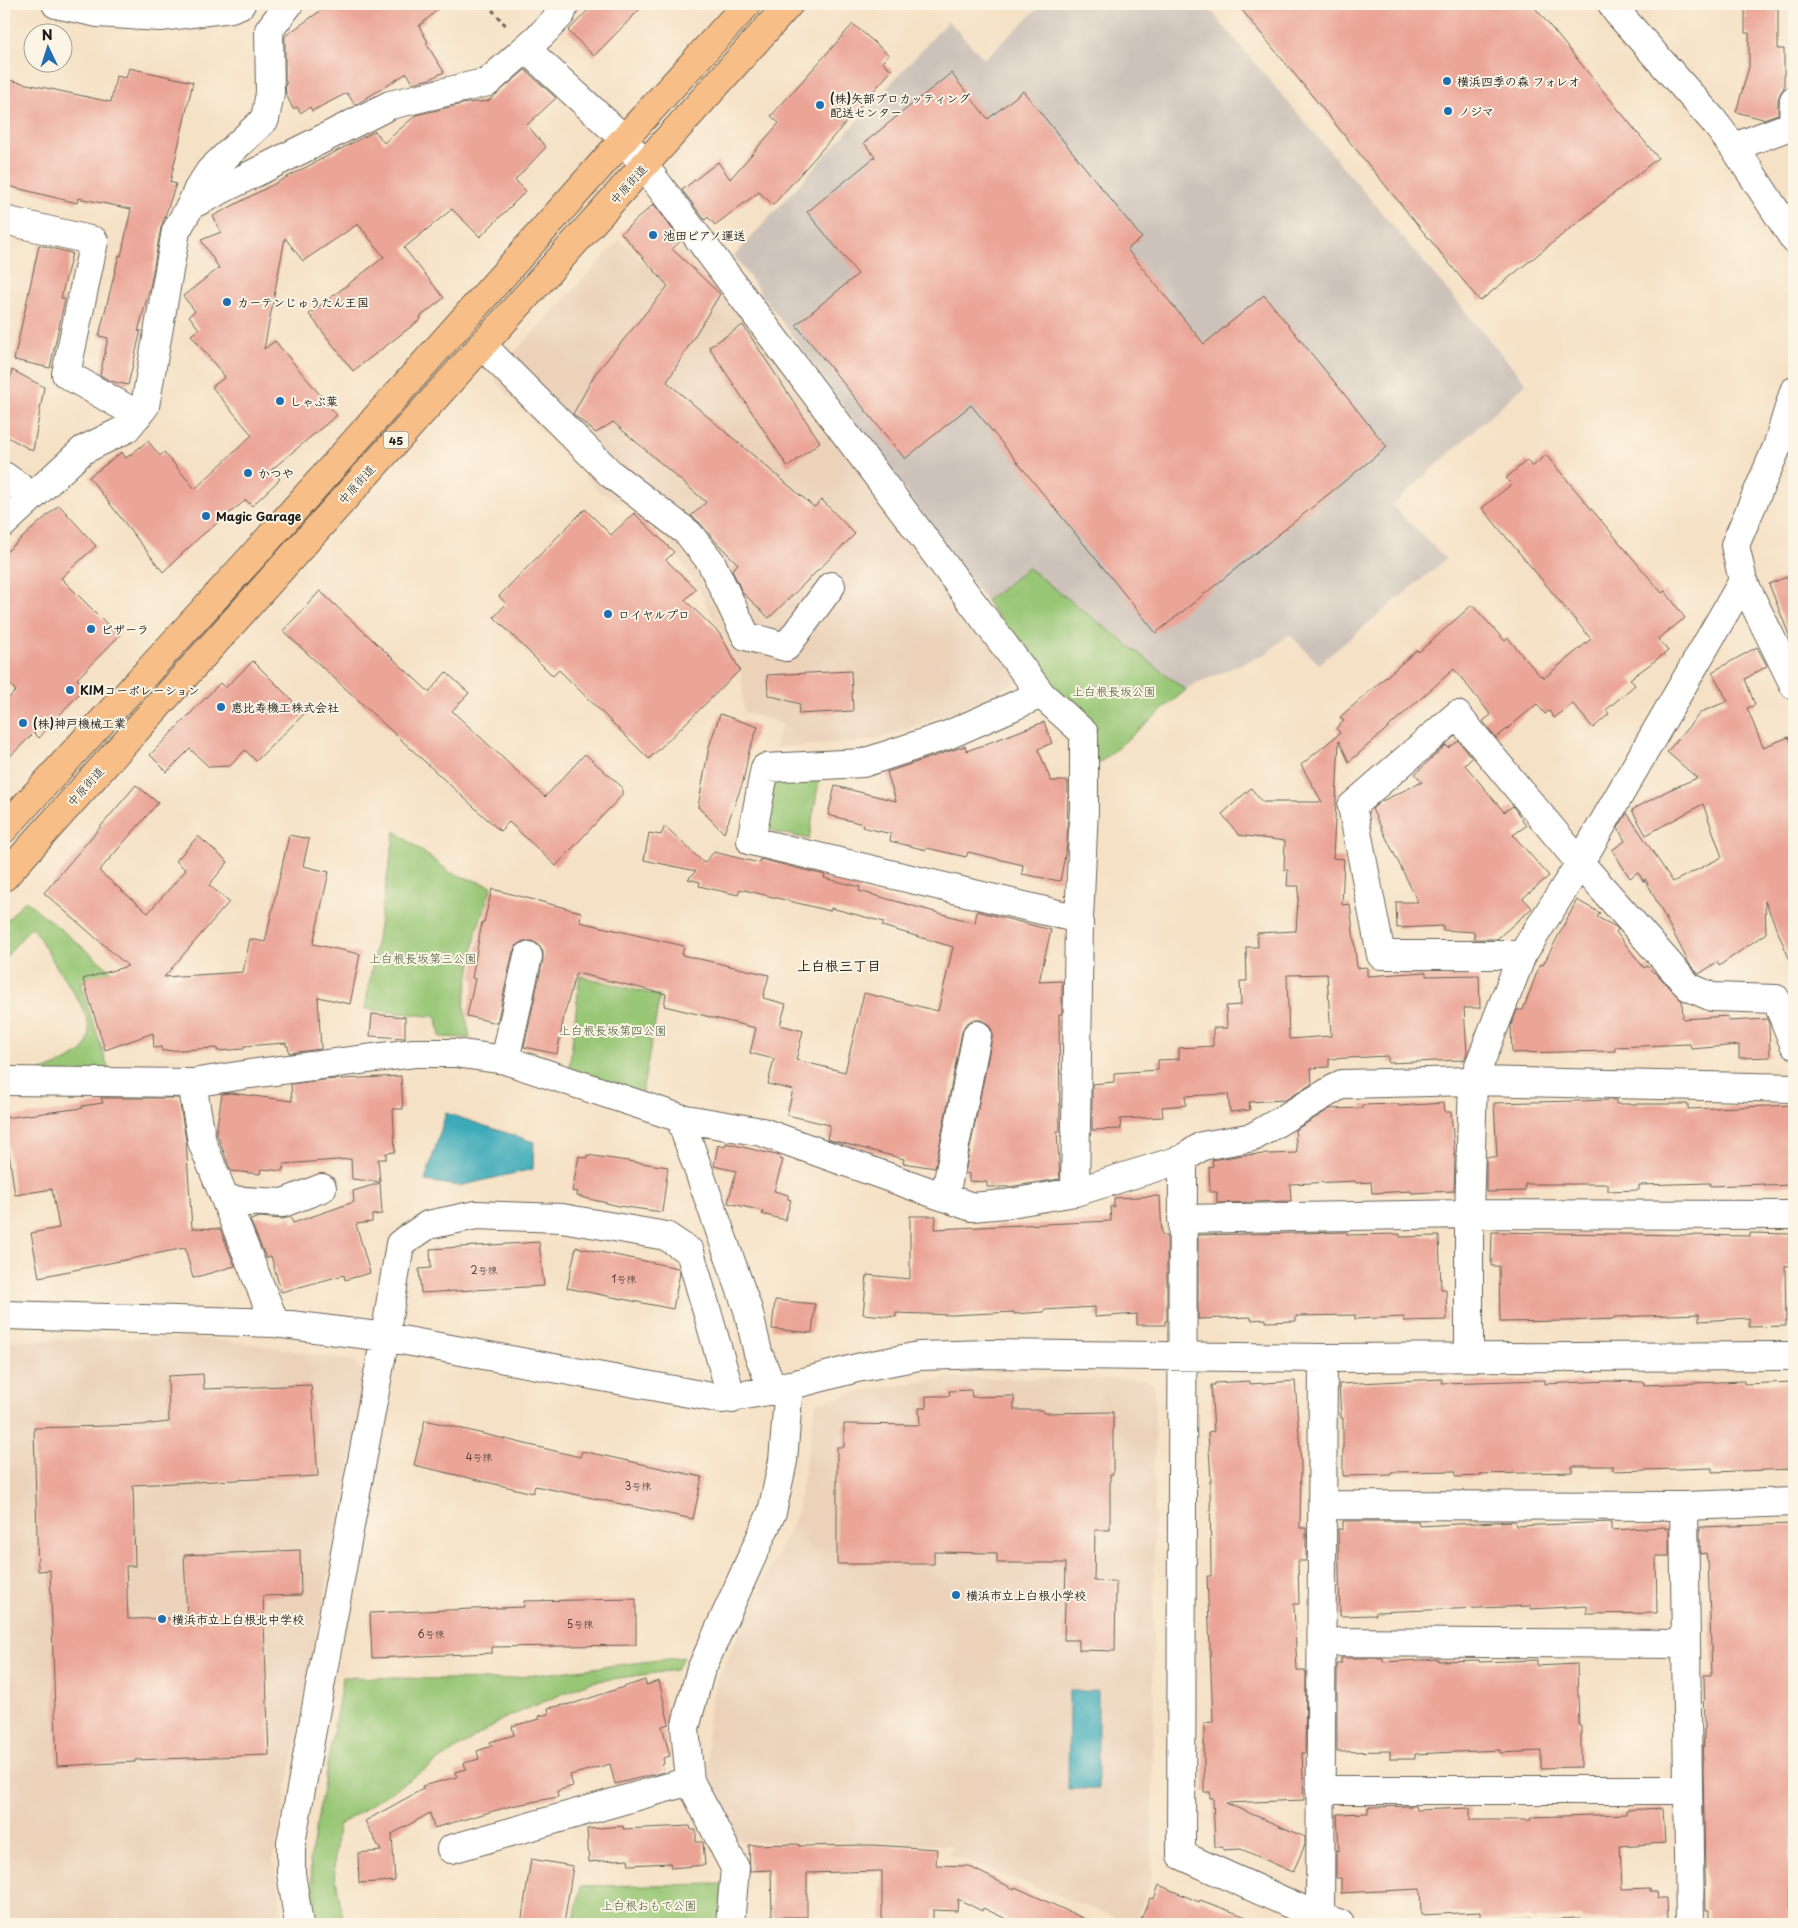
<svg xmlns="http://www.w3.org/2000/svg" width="1798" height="1928" font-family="'Playpen Sans','Klee One',sans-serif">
	<rect width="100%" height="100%" fill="#fcf5e5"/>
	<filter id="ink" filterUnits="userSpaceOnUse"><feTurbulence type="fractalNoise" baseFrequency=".02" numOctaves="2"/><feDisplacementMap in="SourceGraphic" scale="10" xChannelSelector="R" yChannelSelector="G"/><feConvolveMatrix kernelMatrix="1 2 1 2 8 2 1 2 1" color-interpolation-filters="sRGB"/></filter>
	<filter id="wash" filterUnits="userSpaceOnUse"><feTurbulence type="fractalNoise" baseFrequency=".0096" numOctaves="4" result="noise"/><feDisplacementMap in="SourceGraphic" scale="20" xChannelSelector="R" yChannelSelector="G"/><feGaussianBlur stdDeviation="1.12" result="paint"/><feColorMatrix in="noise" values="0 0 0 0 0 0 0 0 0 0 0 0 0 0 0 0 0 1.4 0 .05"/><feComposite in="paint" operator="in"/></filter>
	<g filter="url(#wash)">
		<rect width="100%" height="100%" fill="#f5e1c5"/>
		<path fill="#ebd2b9" d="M691,238L1022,680L970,705L876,740L774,748L782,724L744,712L741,669L700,593L674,549L662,534L633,511L599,491L494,380L516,351L620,240L654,272Z
			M190,1337L252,1344L354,1361L367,1378L273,1860L284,1924H4V1341Z
			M949,1378L1146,1379L1155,1386L1152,1881L1133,1924L949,1854L953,1847L949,1845L735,1841L710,1778L707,1747L708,1714L718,1678L797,1513L816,1403L862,1391Z"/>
		<path fill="#cdc2b9" d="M1043,4H1205L1526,383L1392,506L1446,559L1319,664L1289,634L1267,653L1192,685L1186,690L1028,568L986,601L734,256L948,21L984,59Z"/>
		<path fill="#97c675" stroke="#5a7148" d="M1028,568L1186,690L1091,770L1089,732L986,601Z
			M820,775L809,839L774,832L766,822L770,787L778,779Z
			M395,831L451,873L492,886L477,929L464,1005L470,1038L440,1037L437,1017L365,1009Z
			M25,900L120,978L80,983L110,1073L35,1074C47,1069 80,1058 86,1046C98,1021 71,990 58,969C49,955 41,940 32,926L4,959V924Z
			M580,976L660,996L642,1093L569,1071Z
			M684,1657L676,1670L591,1682L503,1719L338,1826L334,1867L344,1924H317L310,1860L343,1677L494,1680Z
			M722,1884L720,1924H573L581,1886Z"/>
		<path fill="#3cabb9" stroke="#2c646a" d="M446,1113L534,1142L533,1169L459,1186L425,1181Z
			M1069,1691H1098V1789H1068Z"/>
		<g id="blocks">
			<path fill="#eba597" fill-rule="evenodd" d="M330,4H444L419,26L428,42L426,43L444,72L430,79L413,83L407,73L355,105L347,93L312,111L310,107L300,113L297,107L293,109L286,94L285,84L287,83L285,80V36Z
				M594,4H645L594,56L568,31Z
				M1237,4H1532L1658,158L1480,301Z
				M1745,5H1778V49H1784V88L1781,92L1778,99V114L1763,119L1736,112L1749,67V33H1745Z
				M853,24L889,55L882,62L892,70L773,205L759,192L715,225L708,217L705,220L682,190L718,162L730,179L779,123L771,116Z
				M129,68L193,82L170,182L176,184L161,228L150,287L138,332L141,330L128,385L110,381L100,375L108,338L99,336L119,255L121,256L131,209L78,198L77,203L4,185V79L111,102L116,76L126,78Z
				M525,70L556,98L527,125L546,147L515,180L526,191L480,237L452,209L404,248L444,298L420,317L421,319L353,371L309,314L384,257L358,224L303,261L285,238L264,349L275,341L337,415L271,470L280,479L252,506L246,500L201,536L163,572L89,477L122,452L126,458L148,441L160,456L164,452L195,489L252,435L212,387L225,377L191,335L199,329L189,316L195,311L183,296L219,268L201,240L221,232L213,216L375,131L384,143L416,115L467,103L488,101Z
				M951,73L988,119L1023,91L1142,238L1127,249L1204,344L1264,295L1387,447L1156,633L971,405L905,459L796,325L858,274L807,212L875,157L864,143Z
				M654,204L681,241L672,249L720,294L667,382L814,507L822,500L855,534L769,618L742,592L732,570L738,564L715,541L700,523L691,516L706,502L613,422L596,433L573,414L595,374L668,286L621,233Z
				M39,245L72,253L61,298L65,299L50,368L14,360Z
				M743,325L820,442L788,467L709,347Z
				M12,370L44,387L33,451L4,435V410Z
				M1546,455L1662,593L1665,591L1685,618L1658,639L1668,651L1630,679L1635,685L1606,710L1609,714L1593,728L1573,704L1554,718L1549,711L1545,714L1537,704L1496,738L1483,721L1491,715L1454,669L1349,762L1339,741L1333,858L1344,859L1342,905L1350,904L1357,968L1367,967V976L1426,972V976L1479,975L1480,1008H1464L1467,1053L1464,1060L1388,1063V1056L1329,1059V1067L1311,1068L1312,1084L1285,1100L1249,1102L1250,1110L1230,1112L1228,1094L1185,1096L1186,1105L1162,1107L1163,1117L1120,1119L1121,1129L1092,1130V1084L1114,1082V1073L1158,1070V1060L1179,1059V1048L1213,1046V1028H1227L1226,1006L1241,1005L1240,981H1247L1246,947H1258L1257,933L1296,931L1299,886H1287L1288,870H1284L1285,841L1239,835L1222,814L1251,788L1262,802H1322L1301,765L1340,733L1336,728L1344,721L1340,717L1417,650L1419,652L1472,605L1505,641L1508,638L1540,676L1542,675L1544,678L1591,639L1482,508L1512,484L1506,478L1527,460L1532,467ZM1327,974L1331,1036L1289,1039L1287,975Z
				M59,505L96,546L61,578L119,636L77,679L85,687L39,738L34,733L4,762V702L16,691L4,678V554Z
				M585,509L611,535L634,513L674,552L666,560L696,589L685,600L720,634L740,670L649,759L559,670L553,676L494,617L506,604L499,596Z
				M1794,574V644L1793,645L1769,584Z
				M320,591L429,692L446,672L469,693L452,711L545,797L585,754L622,787V795L556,866L509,822L500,831L283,631Z
				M1757,647L1767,666L1745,679L1755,705L1747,708L1763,747L1789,737L1794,750V970L1765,901L1766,933L1719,966L1717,962L1699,974L1690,965L1645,879L1644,882L1638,872L1630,878L1612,850L1625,841L1618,828L1627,813L1673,882L1722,857L1703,804L1646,835L1632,810L1669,790L1697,778L1667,752L1701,712L1728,701L1712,672Z
				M253,661L305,713L256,761L245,750L230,766L209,767L190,749L167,772L150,755L220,683L225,688Z
				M851,671L853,711L798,714L800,704L768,695L767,675Z
				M720,714L758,727L749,751L743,782L724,833L698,807L709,747Z
				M1044,722L1052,743L1038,749L1051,781H1068L1067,845L1060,881L1022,874L1023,865L968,852L966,857L927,848L926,850L890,841L891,834L862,827L863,824L828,815L835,786L896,801L887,772L965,746L967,751Z
				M1459,741L1472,758L1465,765L1504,812L1513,806L1526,826L1513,835L1549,876L1523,898L1532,908L1497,939H1474V932L1443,930V926L1397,928L1396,902H1418L1372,809L1380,802L1422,782L1415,774L1446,745L1448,748Z
				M136,785L158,803L99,871L148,913L186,870L176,861L198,836L228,862L209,885L229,902L164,977L243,972L250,939L265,942L289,835L309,839L303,866L329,872L313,944L360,954L350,1004L318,997L321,1049L289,1053L288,1046H286V1043L244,1046V1049L217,1051V1048L162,1051L161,1047L154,1048L153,1033L105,1050L83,979L128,966L44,893Z
				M665,826L704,863L714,852L759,863L760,859L825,875L824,878L860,887L859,891L975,923L977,911L1051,930L1039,982L1062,981V1014H1059L1060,1131H1057L1060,1179L1009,1187H987V1182L969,1181V1174L965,1173L992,1038V1030L988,1024L981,1020H972L965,1025L962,1032L935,1168L903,1163L904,1159L827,1139L830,1125L787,1115L793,1090L768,1084L774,1059L750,1053L756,1028L664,1006L666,994L576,973L564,1016L557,1054L524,1047L543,959V952L539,945L532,941H523L517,945L513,952L497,1023L467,1016L475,979L472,978L482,922H484L492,889L581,912L580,922L684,946L682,955L769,975L763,998L786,1004L780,1025L803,1031L796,1060L845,1072L864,993L938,1011L953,947L882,926L884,922L831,908L830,911L740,889L738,895L699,886L700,882L688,879L696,871L644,860L649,833L661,835Z
				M1577,900L1600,913L1597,917L1616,927L1618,929L1616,932L1644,968L1647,966L1654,973L1655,972L1682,1001L1683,1019L1728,1016V1021L1767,1019L1769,1024L1770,1057L1739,1058V1045L1691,1049L1690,1044L1615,1047V1051L1512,1053L1511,1025L1517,1010H1523L1540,964L1543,965Z
				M372,1014L405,1017V1038L370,1036Z
				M401,1076L403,1109H393L395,1152L386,1153V1159H378L380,1182L352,1179L351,1159L284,1164L283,1171L261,1169L260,1174L231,1171L216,1132L222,1094L231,1093L292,1101L291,1084L323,1080Z
				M101,1098H179L186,1141L192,1228L220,1229L235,1266L193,1278L185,1248L39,1277L31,1233L59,1228L52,1189L15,1195L4,1118L83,1108L82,1106L103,1103Z
				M1616,1100V1104H1688V1109L1794,1105V1185L1765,1186V1184L1710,1186V1183L1639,1185V1190L1608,1191V1184H1525V1191L1486,1192V1157H1497L1494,1103Z
				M1444,1103L1445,1112H1451L1455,1158L1454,1191L1411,1193V1191L1372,1193L1371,1182L1356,1183L1355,1181L1290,1184L1291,1201L1217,1203V1192H1210L1209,1167L1213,1166L1212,1160L1243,1155L1297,1153L1295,1130L1330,1109L1362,1108V1105L1398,1104L1399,1106Z
				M726,1143L780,1156V1159L783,1160L774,1191L788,1195V1199L791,1200L785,1220L762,1214L763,1211L728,1203L736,1171L714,1166L718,1145L725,1147Z
				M587,1155L668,1167L662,1212L619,1206L577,1196L578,1192L572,1191L579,1156L587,1158Z
				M380,1183L382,1214L372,1215V1222L356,1224L370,1273L345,1280L344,1275L281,1292L271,1256L266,1258L250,1220L260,1217L282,1219L291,1217L293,1223L354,1202L353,1191Z
				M1160,1196L1162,1235H1167V1321H1165V1325H1137V1314L1095,1317V1307L1044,1310V1312L1014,1314V1312L952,1315L896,1313V1317L863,1314L867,1275L910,1279V1216H936L935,1229L1111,1221L1110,1207H1114V1198Z
				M1347,1232V1235L1400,1234V1237L1439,1236L1441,1289H1446L1447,1320L1404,1321V1317L1355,1319V1315L1296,1316V1321L1266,1322V1319L1251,1320V1317L1198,1319V1235Z
				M1492,1232L1750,1236V1233L1790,1234V1266H1785L1786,1326L1749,1327V1318L1699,1321V1314L1614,1317V1319L1567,1321L1500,1322L1499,1266H1491Z
				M539,1242L544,1286L421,1293L419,1269L431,1268L430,1249Z
				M576,1247L678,1268L680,1273L673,1309L567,1288Z
				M775,1300L815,1304L812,1333L772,1329Z
				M203,1374L204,1389L311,1385L318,1476L133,1485L135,1566H126L128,1619L187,1618L184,1555L300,1550L301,1595L263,1596L269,1755L135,1760V1762L57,1766L50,1570L38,1571L34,1428L141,1425L169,1422L168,1376Z
				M1442,1379V1383L1545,1380V1384L1607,1381L1644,1382V1385L1744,1381V1384L1794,1382V1419H1792L1794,1469L1712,1472V1468L1613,1471V1466H1572V1472L1480,1474V1476L1456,1477L1455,1471L1391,1472V1475L1343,1476V1418H1341L1339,1384Z
				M1250,1381V1384L1295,1381L1301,1463L1300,1528H1306V1561H1298L1299,1604H1294L1297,1671H1306L1305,1753H1302L1304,1800L1226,1803L1305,1837V1845L1293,1872L1241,1849L1223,1850V1847H1215L1213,1798H1210V1792H1204V1723L1213,1722L1207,1576H1211L1210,1481H1211L1208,1432L1214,1431L1211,1385H1215V1383Z
				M971,1390L972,1397L1014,1396V1410H1043V1413L1113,1412V1475H1110V1530H1095L1094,1581L1116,1582L1115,1651L1079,1650V1640H1064L1066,1563H997V1553L934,1552V1564H837V1447H844V1424L920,1425L919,1408H926V1396H950L949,1391Z
				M425,1420L580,1457L582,1451L702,1477L693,1519L535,1486L533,1493L414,1465Z
				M1343,1521H1418L1419,1526L1515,1521L1516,1526L1611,1522V1530L1665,1527V1529L1669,1528V1556H1656L1657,1613L1587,1614V1606L1531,1609V1606L1376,1612V1615L1340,1616L1338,1529H1343Z
				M1794,1524V1756H1792L1793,1836H1791V1850H1790L1791,1924H1709V1910H1706L1705,1871L1703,1770L1704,1729H1705L1704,1675H1712L1708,1560H1707L1706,1553L1700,1554V1527Z
				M636,1599V1645L492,1647V1653L372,1658L370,1613L524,1607V1601Z
				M1341,1658H1383V1662L1438,1659V1661L1479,1660V1662L1537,1660V1666L1577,1664L1579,1725H1581V1767L1541,1768V1751L1500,1753V1750L1415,1754V1759H1390V1751L1337,1752V1664H1341Z
				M645,1680L646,1685L659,1681L669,1724L662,1726L670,1756L663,1758L664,1764L662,1765L664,1772L615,1784L610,1764L570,1775L573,1786L557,1791L558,1797L511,1806L434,1828L430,1813L392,1834L395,1881L359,1883L358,1853L381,1851L365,1821L423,1789L422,1786L457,1777L455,1772L466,1769L464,1763L479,1759L477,1751L492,1746L490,1742L514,1735L512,1726L540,1719L539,1716L549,1714L548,1708L575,1703Z
				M1415,1806L1416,1810L1470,1808V1820H1531V1817L1626,1814V1810L1663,1808L1665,1843L1620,1846L1622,1889L1650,1888V1891H1657L1658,1898H1667L1668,1919L1581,1920V1918L1531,1920V1918L1480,1919V1912L1421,1915L1420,1889L1341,1893V1878H1336V1850L1339,1851L1337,1814L1368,1813V1807Z
				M623,1826V1829L690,1826L691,1830H696V1842H703L705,1865L671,1868L670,1863L629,1865L628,1859L589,1862L587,1829Z
				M799,1844V1846L872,1845L937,1849L936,1865L968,1866L1014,1889L1015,1887L1096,1924H1017L983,1908L982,1911L958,1899L957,1911L933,1910V1924H893V1920H882V1871L807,1873V1917H772L771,1870L750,1871L749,1845Z
				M531,1859L573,1866L564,1924H521Z
				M1159,1885L1199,1902L1200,1900L1260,1922L1259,1924H1139L1150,1898L1154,1899Z"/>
		</g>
	</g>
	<g filter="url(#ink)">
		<use href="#blocks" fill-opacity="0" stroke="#686157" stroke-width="1"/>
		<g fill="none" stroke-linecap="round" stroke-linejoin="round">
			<g stroke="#686157" stroke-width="30">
				<path id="minor" d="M56,4L98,13L160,17L231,8L241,4
					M1612,4L1617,12L1712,119L1738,153L1794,239
					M526,49L624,139L1041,694L1084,733V809L1079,919L1075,1192
					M1734,147L1793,125L1794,100
					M191,205L390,105L488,82L542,34L561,14L565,4
					M4,220L94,241L66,374L138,415
					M482,345L611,474L688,533L711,562L746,636L786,647L831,586
					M1794,391L1777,447L1735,545L1743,581L1794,685
					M4,476L32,496
					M4,523L83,450L126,429L145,406L176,231L191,205L198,189L210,171L265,119L270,93L269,30L289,4
					M1041,694L948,735L863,763L765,768L751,841L1079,919
					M1522,955H1381L1352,806L1457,715L1580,863L1689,987L1712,997L1776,999L1794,1044
					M505,1060L528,956
					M4,1081L192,1083L250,1074L414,1053H455L505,1060L680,1118L762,1132L972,1207L1005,1204L1075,1192L1183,1159L1202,1146L1253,1137L1342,1084L1473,1081L1794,1088
					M192,1083L202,1142L275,1323
					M680,1118L748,1310L758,1353L773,1390
					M1183,1159L1181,1855L1299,1908L1340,1924
					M945,1196L977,1035
					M226,1200L283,1203L322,1188
					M1182,1219L1469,1214L1794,1215
					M4,1315L275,1323L385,1337L722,1399L773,1390L857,1368L919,1356L989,1354L1323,1358L1794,1356
					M1469,1357V1214L1473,1081L1522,955L1580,863L1743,581
					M1323,1505L1684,1506L1794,1502
					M1684,1506L1690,1924
					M1322,1642L1686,1644
					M1320,1790H1688
					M451,1849L690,1781
					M1320,1917L1323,1358
					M299,1924L291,1873V1843L385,1337L400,1244L428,1225L476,1215L562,1218L666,1236L690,1252L732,1399
					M730,1924L735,1868L690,1781L685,1728L700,1672L772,1512L783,1461L789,1385"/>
			</g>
			<g stroke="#686157" stroke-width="30">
				<path id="major" d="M4,829L262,546L624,139L747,4
					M4,877L789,4"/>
			</g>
			<path stroke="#686157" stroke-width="3" stroke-dasharray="4 4" stroke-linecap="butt" d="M487,4L508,28"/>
			<use href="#minor" stroke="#fff" stroke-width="28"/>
			<use href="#major" stroke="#f7be87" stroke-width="28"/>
		</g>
	</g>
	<g fill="#1f6fb2" stroke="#fcf5e5" stroke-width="2">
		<circle cx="1447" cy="81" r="5"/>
		<circle cx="820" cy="105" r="5"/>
		<circle cx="1448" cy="111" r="5"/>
		<circle cx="653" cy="235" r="5"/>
		<circle cx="227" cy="302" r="5"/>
		<circle cx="280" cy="401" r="5"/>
		<circle cx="248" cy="473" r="5"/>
		<circle cx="206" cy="516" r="5"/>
		<circle cx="608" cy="614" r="5"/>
		<circle cx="91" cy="629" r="5"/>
		<circle cx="70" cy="690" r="5"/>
		<circle cx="221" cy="707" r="5"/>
		<circle cx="23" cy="723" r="5"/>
		<circle cx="956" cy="1595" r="5"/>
		<circle cx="162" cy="1619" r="5"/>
	</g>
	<g text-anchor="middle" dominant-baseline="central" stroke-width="4" stroke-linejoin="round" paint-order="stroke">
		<g font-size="10" fill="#503e3b">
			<text x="484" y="1269">2号棟</text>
			<text x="624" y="1278">1号棟</text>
			<text x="479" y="1456">4号棟</text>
			<text x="638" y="1485">3号棟</text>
			<text x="580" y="1623">5号棟</text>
			<text x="431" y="1633">6号棟</text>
		</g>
		<rect fill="#fcf5e5" stroke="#5f5d58" stroke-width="1" x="383.5" y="431.5" width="25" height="17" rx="4"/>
		<g font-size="11" font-weight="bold" fill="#1c1c1c">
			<text x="396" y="440">45</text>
		</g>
		<g font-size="12" font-weight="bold" fill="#1c1c1c" stroke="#fcf5e5" text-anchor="start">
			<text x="1457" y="81">横浜四季の森 フォレオ</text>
			<text x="830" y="98">(株)矢部プロカッティング<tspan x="830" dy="14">配送センター</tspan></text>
			<text x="1458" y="111">ノジマ</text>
			<text x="663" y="235">池田ピアノ運送</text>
			<text x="237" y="302">カーテンじゅうたん王国</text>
			<text x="290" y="401">しゃぶ葉</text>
			<text x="258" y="473">かつや</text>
			<text x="216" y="516">Magic Garage</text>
			<text x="618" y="614">ロイヤルプロ</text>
			<text x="101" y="629">ピザーラ</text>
			<text x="80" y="690">KIMコーポレーション</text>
			<text x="231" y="707">恵比寿機工株式会社</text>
			<text x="33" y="723">(株)神戸機械工業</text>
			<text x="966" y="1595">横浜市立上白根小学校</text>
			<text x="172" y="1619">横浜市立上白根北中学校</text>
		</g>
		<g font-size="12" fill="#1c1c1c" stroke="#fcf5e5">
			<text transform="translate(628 184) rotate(-48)">中原街道</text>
			<text transform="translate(356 484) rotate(-48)">中原街道</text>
			<text transform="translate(85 786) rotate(-48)">中原街道</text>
		</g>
		<g font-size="12" fill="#47583b" stroke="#fcf5e5">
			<text x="1114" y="691">上白根長坂公園</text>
			<text x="423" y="958">上白根長坂第三公園</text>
			<text x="613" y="1030">上白根長坂第四公園</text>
			<text x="649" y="1905">上白根おもて公園</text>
		</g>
		<g font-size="14" font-weight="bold" fill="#1c1c1c" stroke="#fcf5e5">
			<text x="839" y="965">上白根三丁目</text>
		</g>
	</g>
	<rect width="1798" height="1928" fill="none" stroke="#fcf5e5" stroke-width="20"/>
	<g transform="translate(48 48) rotate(356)"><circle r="24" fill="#fcf5e5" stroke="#a29e95"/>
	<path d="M0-4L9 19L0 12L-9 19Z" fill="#1f6fb2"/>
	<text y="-8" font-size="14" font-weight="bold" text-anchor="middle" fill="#1c1c1c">N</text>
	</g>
</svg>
